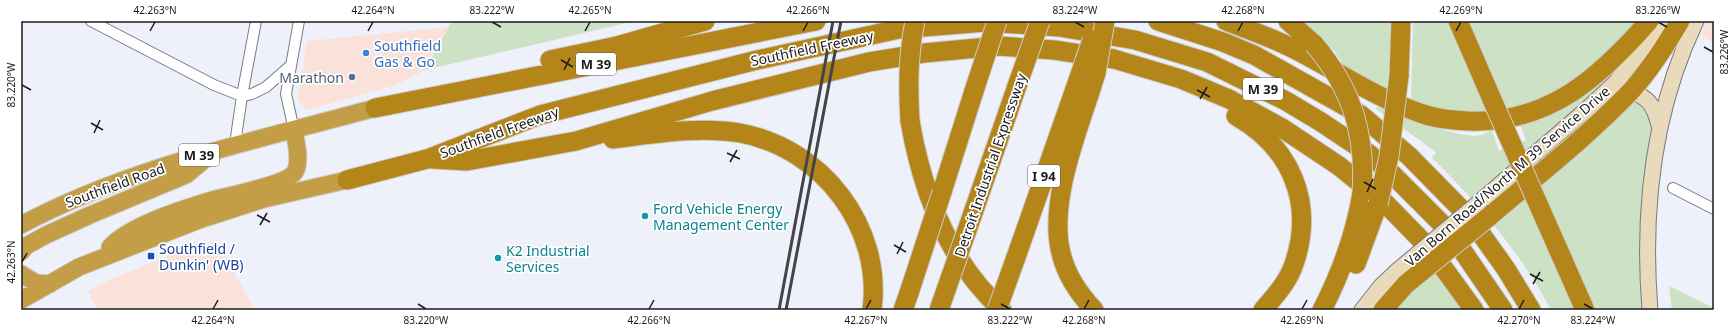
<svg xmlns="http://www.w3.org/2000/svg" width="1735" height="331" font-family="'Noto Sans',sans-serif">
	<rect width="100%" height="100%" fill="#eef1f9"/>
	<path fill="#fae1d9" d="M1705,21H1714V42L1702,36Z
		M448,27L425,70L396,85L307,110L298,100L307,41Z
		M216,240L255,310H98L88,291L110,280L163,258Z"/>
	<path fill="#cde1c4" d="M452,21H635L425,70Z
		M1303,21H1391L1388,90L1344,66L1335,52Z
		M1413,21H1640L1603,60L1545,100L1485,115L1432,108L1411,100Z
		M1598,81L1623,103L1635,99L1647,109L1652,126L1641,218L1640,251L1644,310H1551C1521,253 1478,203 1432,158L1436,152L1376,109L1378,105C1399,114 1459,140 1481,135C1484,135 1489,131 1492,130L1499,151L1526,140L1520,124Z
		M1435,270L1462,310H1392L1402,298Z
		M1669,286L1714,308V310H1672Z"/>
	<g fill="none" stroke-linecap="round" stroke-linejoin="round">
		<g stroke="#777980" stroke-width="12">
			<path id="minor" d="M91,21L214,85L242,96L252,94L266,87L290,66
				M294,130L286,94L299,21
				M235,144L242,96L256,21
				M1673,188L1714,209"/>
		</g>
		<g stroke="#777980" stroke-width="17">
			<path id="secondary" d="M1622,85C1645,98 1652,98 1659,125
				M1483,199L1586,110L1616,82L1664,21
				M1362,310L1381,286L1398,270
				M1650,310C1642,211 1653,111 1696,21"/>
		</g>
		<g stroke="#cdcdce" stroke-width="19">
			<path id="trunk" d="M21,225C131,166 255,141 375,108
				M110,247C130,225 183,209 212,200C228,196 287,184 295,172C301,161 296,142 294,130
				M21,252L26,246L46,235L90,215L186,175L210,155
				M21,274L36,283L50,284
				M21,300L79,267L199,220L264,199L347,180"/>
		</g>
		<g stroke="#cdcdce" stroke-width="21">
			<path id="motorway" d="M1158,21L1223,42L1254,55L1361,115L1409,156L1469,217L1506,269L1531,310
				M1226,21C1249,30 1273,38 1296,50C1337,71 1376,98 1420,113C1436,119 1452,120 1468,121C1548,124 1599,78 1649,21
				M1288,21L1314,44
				M1458,21L1494,104
				M550,60L617,46L705,21
				M1399,76L1401,21
				M1089,95C1074,140 1049,206 1061,253C1066,275 1079,294 1094,310
				M375,108L816,21
				M1236,116C1291,147 1315,203 1294,264C1288,282 1275,296 1263,310
				M910,121C922,191 948,261 1002,310
				M613,139C654,134 698,126 740,133C822,148 883,227 872,310
				M432,159L467,161L576,141L712,101L869,62L924,53L999,46L1054,50L1114,59L1181,79L1229,99L1282,128L1339,166L1385,203L1429,248L1474,310
				M347,180L427,159L540,115L757,60L899,29L986,22L1059,27L1135,40L1207,62L1286,101L1321,122L1369,154L1393,175L1449,231L1503,310
				M942,192L974,91
				M973,213L1017,86
				M1491,215C1538,175 1588,136 1631,91C1650,70 1666,45 1680,21
				M1015,260L1074,92
				M1356,264L1378,204
				M903,310L909,293
				M1322,310C1341,273 1355,235 1362,193
				M1383,310L1406,284"/>
		</g>
		<use href="#minor" stroke="#fff" stroke-width="10"/>
		<use href="#secondary" stroke="#e8daba" stroke-width="15"/>
		<use href="#trunk" stroke="#c39e46" stroke-width="17"/>
		<use href="#motorway" stroke="#b48518" stroke-width="19"/>
		<path stroke="#434448" stroke-width="3" d="M779,310L833,21
			M786,310L841,21"/>
		<g stroke="#777980" stroke-width="17" stroke-linecap="butt">
			<path id="secondary-bridge" d="M1398,270L1483,199"/>
		</g>
		<g stroke="#cdcdce" stroke-width="21" stroke-linecap="butt">
			<path id="motorway-bridge" d="M1314,44C1352,89 1366,134 1362,193
				M1017,86L1040,21
				M974,91L997,21
				M1074,92L1092,40
				M1089,95L1096,73L1105,21
				M1494,104L1585,310
				M910,121C908,86 908,56 915,21
				M1378,204L1389,156L1399,76
				M1406,284L1491,215
				M909,293L942,192
				M939,310L973,213
				M997,310L1015,260"/>
		</g>
		<use href="#secondary-bridge" stroke="#e8daba" stroke-width="15"/>
		<use href="#motorway-bridge" stroke="#b48518" stroke-width="19"/>
	</g>
	<path fill="none" stroke="#1a1b1e" stroke-width="1.5" d="M492,22L501,27M1075,22L1084,27M1658,22L1667,27M150,31L155,22M368,31L373,22M585,31L590,22M803,31L808,22M1238,31L1243,22M1456,31L1461,22M1704,47L1713,52M561,60L573,67M564,70L570,58M22,85L31,90M1197,90L1210,97M1200,99L1207,87M91,123L103,130M94,133L100,120M727,153L740,159M730,162L737,150M1364,182L1376,189M1367,192L1373,179M257,215L270,222M260,225L267,213M894,245L906,252M897,254L903,242M22,262L27,253M1530,274L1543,281M1533,284L1540,272M418,304L426,309M1001,304L1010,309M1584,304L1593,309M213,309L218,300M649,309L654,300M866,309L871,300M1084,309L1089,300M1302,309L1307,300M1519,309L1524,300"/>
	<circle fill="#3f7fe0" stroke="#fff" stroke-width="1.5" cx="366" cy="53" r="4"/>
	<circle fill="#5c6f8a" stroke="#fff" stroke-width="1.5" cx="352" cy="77" r="4"/>
	<g fill="#0f9aa8" stroke="#fff" stroke-width="1.5">
		<circle cx="645" cy="216" r="4"/>
		<circle cx="498" cy="258" r="4"/>
	</g>
	<rect fill="#1a4fb4" stroke="#fff" stroke-width="1.5" x="147" y="252" width="8" height="8" rx="2"/>
	<g text-anchor="middle" dominant-baseline="central" stroke-width="3.5" stroke-linejoin="round" paint-order="stroke">
		<g fill="#fff" stroke="#5f5f62" stroke-width="1">
			<rect x="576" y="53" width="40" height="22" rx="3"/>
			<rect x="1243" y="78" width="40" height="22" rx="3"/>
			<rect x="179" y="144" width="40" height="22" rx="3"/>
			<rect x="1028" y="165" width="32" height="22" rx="3"/>
		</g>
		<g font-size="13" font-weight="bold" fill="#1a1b1e">
			<text x="596" y="64">M 39</text>
			<text x="1263" y="89">M 39</text>
			<text x="199" y="155">M 39</text>
			<text x="1044" y="176">I 94</text>
		</g>
		<g font-size="14" fill="#366cbe" stroke="#fff" text-anchor="start">
			<text x="374" y="45">Southfield<tspan x="374" dy="16">Gas &amp; Go</tspan></text>
		</g>
		<g font-size="14" fill="#1a1b1e" stroke="#fff">
			<text transform="translate(812 48) rotate(-12)">Southfield Freeway</text>
			<text transform="translate(499 132) rotate(-20)">Southfield Freeway</text>
			<text transform="translate(990 165) rotate(-71)">Detroit Industrial Expressway</text>
			<text transform="translate(1507 176) rotate(-41)">Van Born Road/North M 39 Service Drive</text>
			<text transform="translate(115 185) rotate(-20)">Southfield Road</text>
		</g>
		<g font-size="14" fill="#4e5e75" stroke="#fff" text-anchor="end">
			<text x="344" y="77">Marathon</text>
		</g>
		<g font-size="14" fill="#0d838f" stroke="#fff" text-anchor="start">
			<text x="653" y="208">Ford Vehicle Energy<tspan x="653" dy="16">Management Center</tspan></text>
			<text x="506" y="250">K2 Industrial<tspan x="506" dy="16">Services</tspan></text>
		</g>
		<g font-size="14" fill="#164399" stroke="#fff" text-anchor="start">
			<text x="159" y="248">Southfield /<tspan x="159" dy="16">Dunkin' (WB)</tspan></text>
		</g>
	</g>
	<rect width="1735" height="331" fill="none" stroke="#ffffff" stroke-width="44"/>
	<rect x="22" y="22" width="1691" height="287" fill="none" stroke="#1a1b1e" stroke-width="1.5"/>
	<g font-size="10" text-anchor="middle" fill="#1a1b1e">
		<text x="155" y="14">42.263°N</text>
		<text x="373" y="14">42.264°N</text>
		<text x="492" y="14">83.222°W</text>
		<text x="590" y="14">42.265°N</text>
		<text x="808" y="14">42.266°N</text>
		<text x="1075" y="14">83.224°W</text>
		<text x="1243" y="14">42.268°N</text>
		<text x="1461" y="14">42.269°N</text>
		<text x="1658" y="14">83.226°W</text>
		<text transform="translate(1724 52) rotate(-90)" y="4">83.226°W</text>
		<text transform="translate(11 85) rotate(-90)" y="4">83.220°W</text>
		<text transform="translate(11 262) rotate(-90)" y="4">42.263°N</text>
		<text x="213" y="324">42.264°N</text>
		<text x="426" y="324">83.220°W</text>
		<text x="649" y="324">42.266°N</text>
		<text x="866" y="324">42.267°N</text>
		<text x="1010" y="324">83.222°W</text>
		<text x="1084" y="324">42.268°N</text>
		<text x="1302" y="324">42.269°N</text>
		<text x="1519" y="324">42.270°N</text>
		<text x="1593" y="324">83.224°W</text>
	</g>
</svg>
